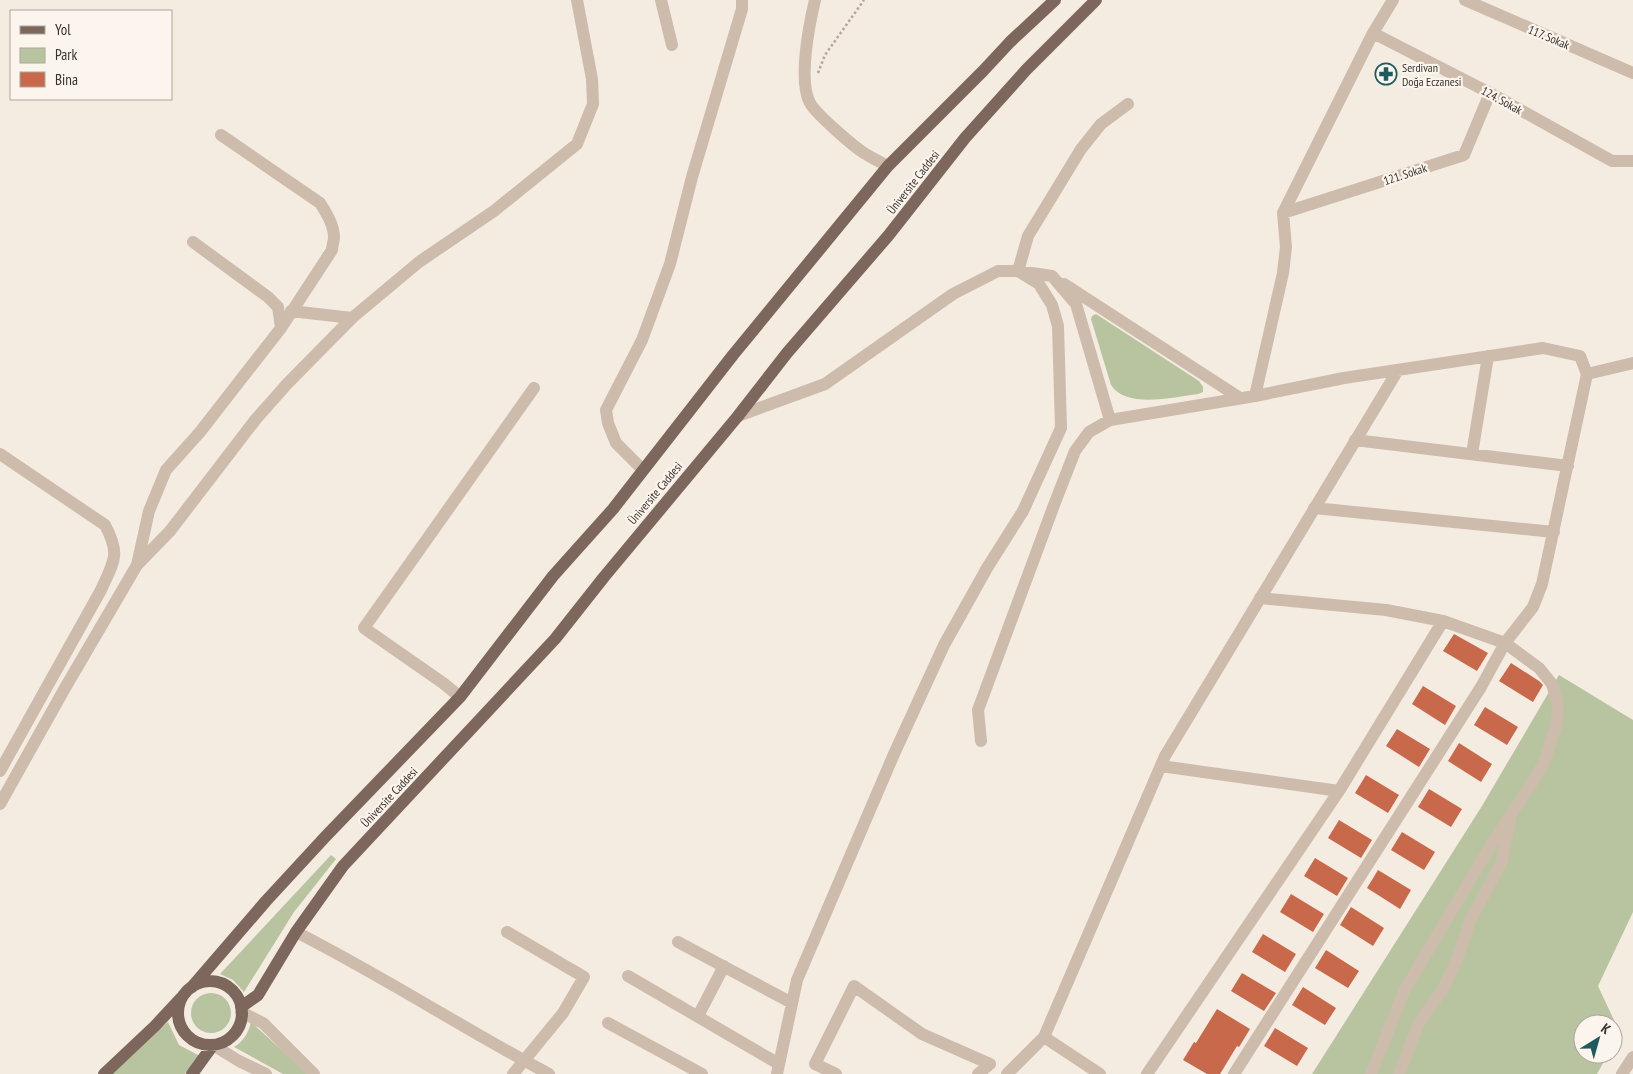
<svg xmlns="http://www.w3.org/2000/svg" width="1633" height="1074" font-family="'PT Sans Narrow',sans-serif">
	<rect width="100%" height="100%" fill="#f4ebe1"/>
	<path fill="#b8c4a0" d="M1096,314L1199,381L1203,387V392L1198,394C1174,397 1126,409 1111,385L1091,319L1092,316Z
		M1559,675L1633,720V912L1598,986L1620,1033L1613,1046V1024H1583V1054H1608L1597,1074H1312L1482,806Z
		M331,855L336,859L294,912L244,992L233,980L220,974Z
		M191 1013a20 20 0 1 1 40 0a20 20 0 1 1-40 0Z
		M168,1022L179,1045L200,1056L185,1074H112Z
		M251,1022L308,1074H283L234,1047C243,1042 249,1032 251,1022Z"/>
	<path fill="#c8694b" d="M1454,634L1488,653L1477,671L1443,651Z
		M1511,663L1539,681L1543,685L1533,702L1499,681Z
		M1423,686L1456,706L1445,725L1412,704Z
		M1485,707L1518,727L1507,745L1474,725Z
		M1397,729L1430,749L1419,767L1386,746Z
		M1459,743L1492,764L1481,782L1448,761Z
		M1366,775L1399,795L1388,813L1355,793Z
		M1429,789L1462,809L1451,827L1418,807Z
		M1339,820L1372,840L1361,858L1328,838Z
		M1402,832L1435,852L1424,870L1391,850Z
		M1315,858L1348,878L1337,896L1304,876Z
		M1378,870L1411,890L1400,909L1367,888Z
		M1291,894L1324,914L1313,932L1280,912Z
		M1351,907L1384,928L1373,946L1340,925Z
		M1263,934L1296,954L1285,972L1252,952Z
		M1326,950L1359,971L1348,988L1315,968Z
		M1242,973L1276,993L1264,1011L1231,991Z
		M1303,987L1336,1008L1325,1025L1292,1005Z
		M1217,1009L1250,1029L1239,1047L1237,1046L1220,1074H1207L1183,1060L1194,1042L1196,1043Z
		M1275,1028L1308,1048L1297,1066L1264,1046Z"/>
	<g fill="none" stroke-linecap="round" stroke-linejoin="round">
		<path stroke="#b9a596" stroke-width="2.5" stroke-dasharray="2.5 2.5" stroke-linecap="butt" d="M818,73L825,55L864,0"/>
		<path stroke="#cdbbac" stroke-width="12" d="M661,0L672,45
			M815,0C809,25 798,81 810,103C816,114 853,146 864,153C872,158 880,162 888,166
			M1465,0L1633,73
			M1373,33L1490,93L1612,161H1633
			M221,135L320,203C326,212 334,226 334,237C334,241 332,246 332,250L281,328
			M1283,213L1464,155L1490,93
			M1064,284L1240,398
			M291,311L352,318
			M1587,374L1633,363
			M1255,396L1283,273L1286,247L1283,213L1373,33L1393,0
			M738,416L825,384L953,294L998,271H1018L1052,276L1076,304L1110,420L1255,396L1344,378L1543,348L1580,356L1587,374L1542,584L1533,607L1505,643L1481,687L1234,1074
			M1355,440L1568,466
			M0,454L105,525C121,555 114,561 101,590L0,771
			M1472,454L1488,356
			M643,470L616,443L608,423L606,410L642,340L670,264L692,177L742,9V0
			M1314,508L1554,532
			M137,565L170,531L256,419L287,384L352,318L419,262L494,211L577,144L593,104L592,79L577,0
			M1260,598L1386,610L1443,621L1505,643L1539,668L1552,684L1558,704L1556,726L1544,762L1530,786L1488,850L1404,991L1371,1074
			M460,697L443,683L364,628L534,388
			M981,741L978,710L1054,505L1075,451L1089,432L1110,420
			M1161,766L1339,791
			M0,804L65,688L137,565L149,511L166,470L200,432L281,328L278,307L268,297L193,242
			M296,932C383,976 464,1029 549,1074
			M507,932L584,977L563,1013L513,1074
			M678,942L792,1003
			M628,976L779,1064
			M241,1012L263,1023L314,1074
			M698,1016L724,966
			M608,1023L702,1074
			M1044,1037L1165,756L1398,370
			M213,1045L239,1061L266,1074
			M777,1074L797,980L894,754L944,645L987,568L1023,511L1061,428L1058,326L1052,305L1039,284L1018,271L1028,236L1081,149L1101,124L1128,104
			M836,1074L815,1064L854,986L922,1034L990,1064L978,1074
			M1007,1074L1044,1037L1100,1074
			M1147,1074L1339,791L1443,621
			M1399,1074L1419,1023L1443,989L1457,959L1471,919L1502,861L1510,821
			M1622,1074L1633,1057"/>
		<path stroke="#7d675c" stroke-width="12" d="M178 1013a32 32 0 1 1 64 0a32 32 0 1 1-64 0Z
			M192,987L266,901L326,836L460,697L553,576L613,509L733,355L888,166L983,71L1010,42L1055,0
			M241,1007L258,995L296,932L343,866L555,639L604,577L738,416L787,353L888,236L965,138L1026,70L1096,0
			M104,1074L155,1026L181,998
			M192,1074L213,1045"/>
	</g>
	<defs>
		<g id="pharmacy-ring" transform="scale(1.125)"><circle r="9.5" fill="#fbf5ee" stroke="#1f5a5e" stroke-width="1.5"/><path d="M-2-6h4v4h4v4h-4v4h-4v-4h-4v-4h4Z" fill="#1f5a5e"/></g>
	</defs>
	<g fill-rule="evenodd">
		<use href="#pharmacy-ring" x="1386" y="74"/>
	</g>
	<g text-anchor="middle" dominant-baseline="central" stroke-width="4.5" stroke-linejoin="round" paint-order="stroke">
		<g font-size="12" fill="#3b302b" stroke="#fbf5ee">
			<text transform="translate(1549 37) rotate(23)">117. Sokak</text>
			<text transform="translate(1502 100) rotate(29)">124. Sokak</text>
			<text transform="translate(1405 174) rotate(-18)">121. Sokak</text>
			<text transform="translate(913 182) rotate(-52)">Üniversite Caddesi</text>
			<text transform="translate(655 493) rotate(-50)">Üniversite Caddesi</text>
			<text transform="translate(389 797) rotate(-47)">Üniversite Caddesi</text>
		</g>
		<g font-size="12" fill="#3b302b" stroke="#fbf5ee" text-anchor="start">
			<text x="1402" y="67">Serdivan<tspan x="1402" dy="14">Doğa Eczanesi</tspan></text>
		</g>
	</g>
	<rect x="10" y="10" width="162" height="90" fill="#fbf5ee" stroke="#aea6a0"/>
	<rect x="20" y="26" width="25" height="8" fill="#7d675c" stroke="#aea6a0"/>
	<text x="55" y="35" font-size="15" fill="#3b302b">Yol</text>
	<rect x="20" y="48" width="25" height="15" fill="#b8c4a0" stroke="#aea6a0"/>
	<text x="55" y="60" font-size="15" fill="#3b302b">Park</text>
	<rect x="20" y="72" width="25" height="15" fill="#c8694b" stroke="#aea6a0"/>
	<text x="55" y="85" font-size="15" fill="#3b302b">Bina</text>
	<g transform="translate(1598 1039) rotate(37)"><circle r="24" fill="#fbf5ee" stroke="#aea6a0"/>
	<path d="M0-4L9 19L0 12L-9 19Z" fill="#1f5a5e"/>
	<text y="-8" font-size="14" font-weight="bold" text-anchor="middle" fill="#3b302b">K</text>
	</g>
</svg>
